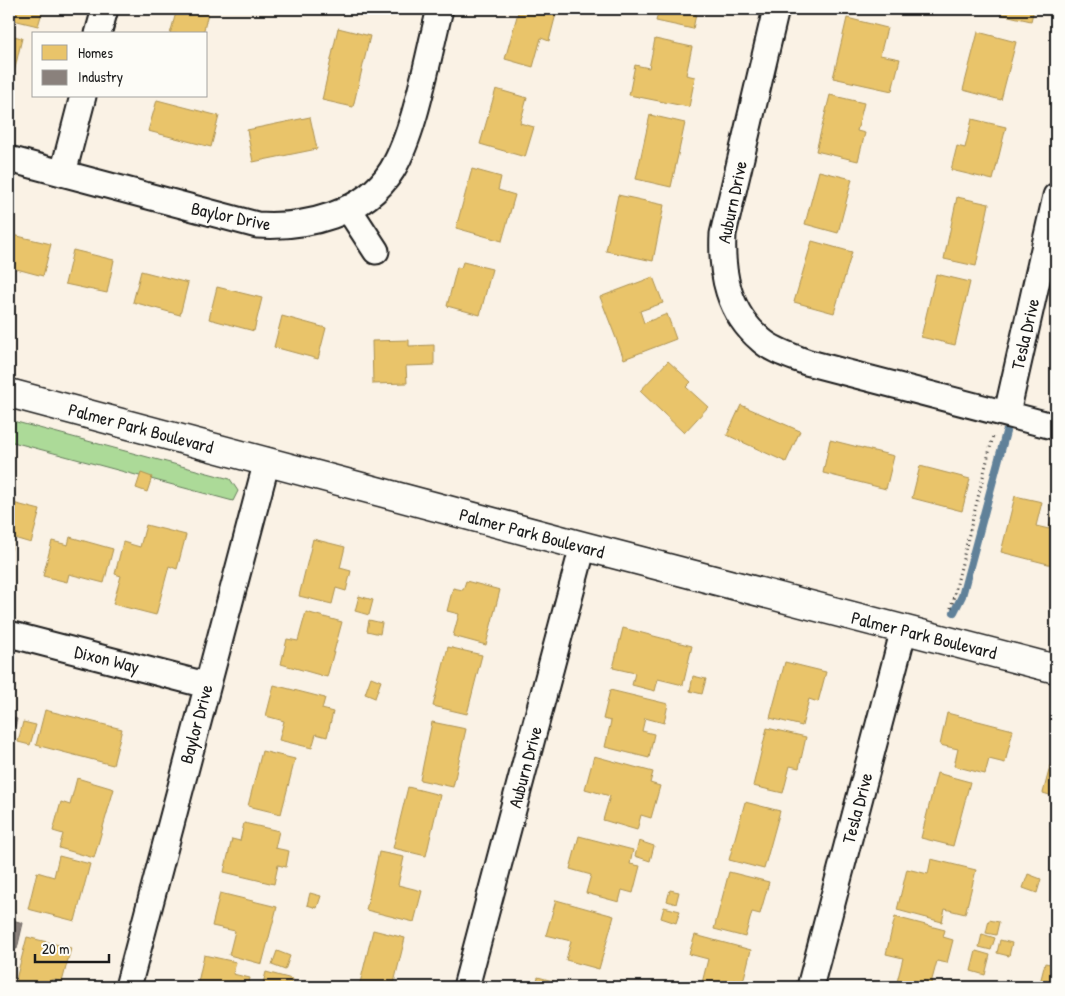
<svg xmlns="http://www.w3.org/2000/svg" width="1065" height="996" font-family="'Patrick Hand',sans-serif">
	<rect width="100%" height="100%" fill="#faf2e5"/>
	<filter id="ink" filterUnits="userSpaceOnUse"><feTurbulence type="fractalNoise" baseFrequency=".02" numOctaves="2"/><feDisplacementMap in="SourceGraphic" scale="10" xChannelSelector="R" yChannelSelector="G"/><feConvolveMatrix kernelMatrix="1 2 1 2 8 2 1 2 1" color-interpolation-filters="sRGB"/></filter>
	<g filter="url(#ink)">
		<path fill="#acda98" stroke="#647b5a" d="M9,420L230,479L238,491L233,501L9,441Z"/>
		<path fill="#e9c46a" stroke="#ac9253" d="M9,9H43L38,26L9,19Z
			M177,9H192L208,13L203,34H170Z
			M519,9H538L556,14L549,41L541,38L533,67L505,59Z
			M659,9H697L693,29L656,21Z
			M1001,9H1034L1031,21L1000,14Z
			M847,18L887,28L880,55L900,59L892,91L833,78Z
			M338,28L370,36L353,107L322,100Z
			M978,32L1016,42L1001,100L963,90Z
			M9,35L22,38L9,94Z
			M655,39L692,47L686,75L695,77L689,107L629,95L635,65L649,68Z
			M496,89L527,98L520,123L534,127L525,157L480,144Z
			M830,95L864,103L857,131L865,133L858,161L816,151Z
			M157,100L219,116L211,147L148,131Z
			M650,115L685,123L671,187L636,179Z
			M310,117L317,149L253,162L247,130Z
			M972,119L1006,127L993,180L951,170L957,146L965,148Z
			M472,169L501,177L498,190L515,195L502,241L456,228Z
			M819,171L852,179L838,233L805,224Z
			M618,195L664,205L653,261L606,251Z
			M957,197L989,204L976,266L944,259Z
			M9,234L51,244L43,276L9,267Z
			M812,241L852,252L834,313L794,302Z
			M73,250L114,260L107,293L65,284Z
			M463,262L492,269L480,315L447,306L457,267L461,268Z
			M141,271L188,283L180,315L133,302Z
			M936,274L970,282L955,345L921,337Z
			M653,277L663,303L640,311L644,323L667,314L676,339L624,359L600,297Z
			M217,287L262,298L254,331L209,319Z
			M282,316L326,328L318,359L274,347Z
			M409,340V346L434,345V365L406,366L407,383L373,384L372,341Z
			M668,361L691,382L686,387L708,407L684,433L640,391Z
			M741,405L800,431L786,462L727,435Z
			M830,440L894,456L886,489L823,473Z
			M920,466L970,479L962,511L912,498Z
			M141,473L152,477L147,492L136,488Z
			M1015,496L1042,502L1036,526L1049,529L1054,507H1056V566L1001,552Z
			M9,502L40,510L31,543L14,538L9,557Z
			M146,525L186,535L177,569L169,566L156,615L113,604L121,576L115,574L123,542L140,547Z
			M70,537L113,549L104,583L69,574L67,582L43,576L52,541L68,545Z
			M313,539L345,547L340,568L351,571L346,591L336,588L332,604L299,596Z
			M466,581L500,590L486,645L453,636L459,614L447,611L453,588L463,590Z
			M359,596L373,600L369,615L355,611Z
			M306,612L342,622L327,677L281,664L287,639L298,641Z
			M369,620L382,623L380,634L367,631Z
			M623,628L692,646L683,685L658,679L655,691L632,685L635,673L613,668Z
			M448,647L482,655L467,714L433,706Z
			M785,662L826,672L818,702L809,699L802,726L770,718Z
			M693,676L706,679L702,694L690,691Z
			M371,677L381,681L375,698L365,694Z
			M274,685L325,698L322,709L333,712L327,737L316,734L312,748L279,740L284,721L266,716Z
			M610,690L668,704L664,723L645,718L642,731L654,734L649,758L605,747L611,721L603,719Z
			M45,710L122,729L113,765L36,745Z
			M947,713L1013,730L1005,763L989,759L985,774L954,766L958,749L940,745Z
			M23,722L36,725L30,745L18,742Z
			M432,722L466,729L453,787L420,780Z
			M767,728L806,737L799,768L790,766L783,793L753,786Z
			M262,751L295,759L281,814L248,806Z
			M594,756L653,772L650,783L660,786L651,818L641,815L637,830L603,820L610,796L585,789Z
			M1051,763L1056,765V797L1043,793Z
			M937,773L970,782L953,846L921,838Z
			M77,778L114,789L94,858L59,848L63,834L53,831L61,802L70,805Z
			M408,787L440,795L426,856L393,848Z
			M745,802L780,811L764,869L729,860Z
			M244,823L279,831L275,848L289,851L286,867L278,865L274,884L224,872L232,839L240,841Z
			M579,836L633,850L630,864L640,866L633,893L622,890L619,902L586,893L591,875L570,869Z
			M639,841L654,846L650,861L635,856Z
			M379,852L404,857L398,885L422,891L414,922L366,910Z
			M59,856L90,864L75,921L28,909L37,872L54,877Z
			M931,859L976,870L965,914L945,909L942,922L897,910L907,869L928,874Z
			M729,872L769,882L760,914L752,912L745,937L714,929Z
			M1028,874L1041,879L1037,893L1023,888Z
			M670,890L679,892L676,904L667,901Z
			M220,893L277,907L262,964L229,955L235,931L212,926Z
			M310,893L321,896L317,908L307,905Z
			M556,900L614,916L599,969L566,960L571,941L546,935Z
			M664,907L680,911L676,923L661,918Z
			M895,917L945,930L943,937L953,940L947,963L937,961L930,987H918L897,982L903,958L886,954Z
			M989,920L999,922L996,935L986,933Z
			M373,930L405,938L393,987H359Z
			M982,934L995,938L991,950L979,947Z
			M695,935L751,950L743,982L733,980L731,987H701L708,959L689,954Z
			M27,937L71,948L62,982L52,979L50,987H14Z
			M1000,940L1012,943L1009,956L997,953Z
			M277,951L290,956L285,970L272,965Z
			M976,951L990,955L985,975L971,971Z
			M204,955L236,962L233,974L250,978L248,987H197Z
			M1045,963L1056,965V987H1039Z
			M266,972L292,979L290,987H262Z
			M538,977L571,986L570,987H535Z"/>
		<path fill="#8a817c" stroke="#69635f" d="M9,716L17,719L15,727L9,725Z
			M9,919L23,923L17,949L9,947Z"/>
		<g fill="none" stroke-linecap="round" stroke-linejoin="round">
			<path stroke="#618199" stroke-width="8" d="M954,612L962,596L1006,432"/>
			<g stroke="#1c1c1c" stroke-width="29">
				<path id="minor" d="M776,9L723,234C721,274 728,312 761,340C773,351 791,356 806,362L1056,427
					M98,34L105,9
					M9,159L257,225C305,228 364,215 392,170C416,130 428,55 440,9
					M63,173L83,96
					M348,208L376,251
					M1007,413L1056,196
					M9,634L206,685
					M128,987L267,461
					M466,987L583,546
					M810,987L904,629"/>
			</g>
			<g stroke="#1c1c1c" stroke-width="31">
				<path id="secondary" d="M9,393L583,546L1056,669"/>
			</g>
			<path stroke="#1c1c1c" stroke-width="3" stroke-dasharray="1 4" stroke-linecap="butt" d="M951,608L993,436"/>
			<use href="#minor" stroke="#fdfcf7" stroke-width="25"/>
			<use href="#secondary" stroke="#fdfcf7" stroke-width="28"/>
		</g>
	</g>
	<g text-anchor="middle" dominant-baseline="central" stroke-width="5" stroke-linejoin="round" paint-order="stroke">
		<g font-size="18" fill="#1c1c1c" stroke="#fdfcf7">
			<text transform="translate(732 202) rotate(-78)">Auburn Drive</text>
			<text transform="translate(231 216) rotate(12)">Baylor Drive</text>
			<text transform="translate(1025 334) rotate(-77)">Tesla Drive</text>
			<text transform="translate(141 428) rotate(15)">Palmer Park Boulevard</text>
			<text transform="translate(532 533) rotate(15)">Palmer Park Boulevard</text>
			<text transform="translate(924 635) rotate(14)">Palmer Park Boulevard</text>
			<text transform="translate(107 659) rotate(14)">Dixon Way</text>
			<text transform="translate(196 724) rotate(-75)">Baylor Drive</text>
			<text transform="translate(525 767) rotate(-75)">Auburn Drive</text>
			<text transform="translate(857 808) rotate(-75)">Tesla Drive</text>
		</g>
	</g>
	<rect width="1065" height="996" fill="none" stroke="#fdfcf7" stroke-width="30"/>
	<rect x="15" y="15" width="1035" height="966" fill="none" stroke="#1c1c1c" stroke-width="2" filter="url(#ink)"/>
	<rect x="32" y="32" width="175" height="65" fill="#fdfcf7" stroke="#a3a29f"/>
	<rect x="42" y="45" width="25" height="15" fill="#e9c46a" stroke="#a3a29f"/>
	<text x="78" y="58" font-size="15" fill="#1c1c1c">Homes</text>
	<rect x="42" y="70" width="25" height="15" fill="#8a817c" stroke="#a3a29f"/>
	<text x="78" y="82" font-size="15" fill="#1c1c1c">Industry</text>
	<path d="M35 954v8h74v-8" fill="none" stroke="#1c1c1c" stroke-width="2.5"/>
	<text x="42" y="954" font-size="15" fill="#1c1c1c" stroke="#fdfcf7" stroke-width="4" paint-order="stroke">20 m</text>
</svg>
